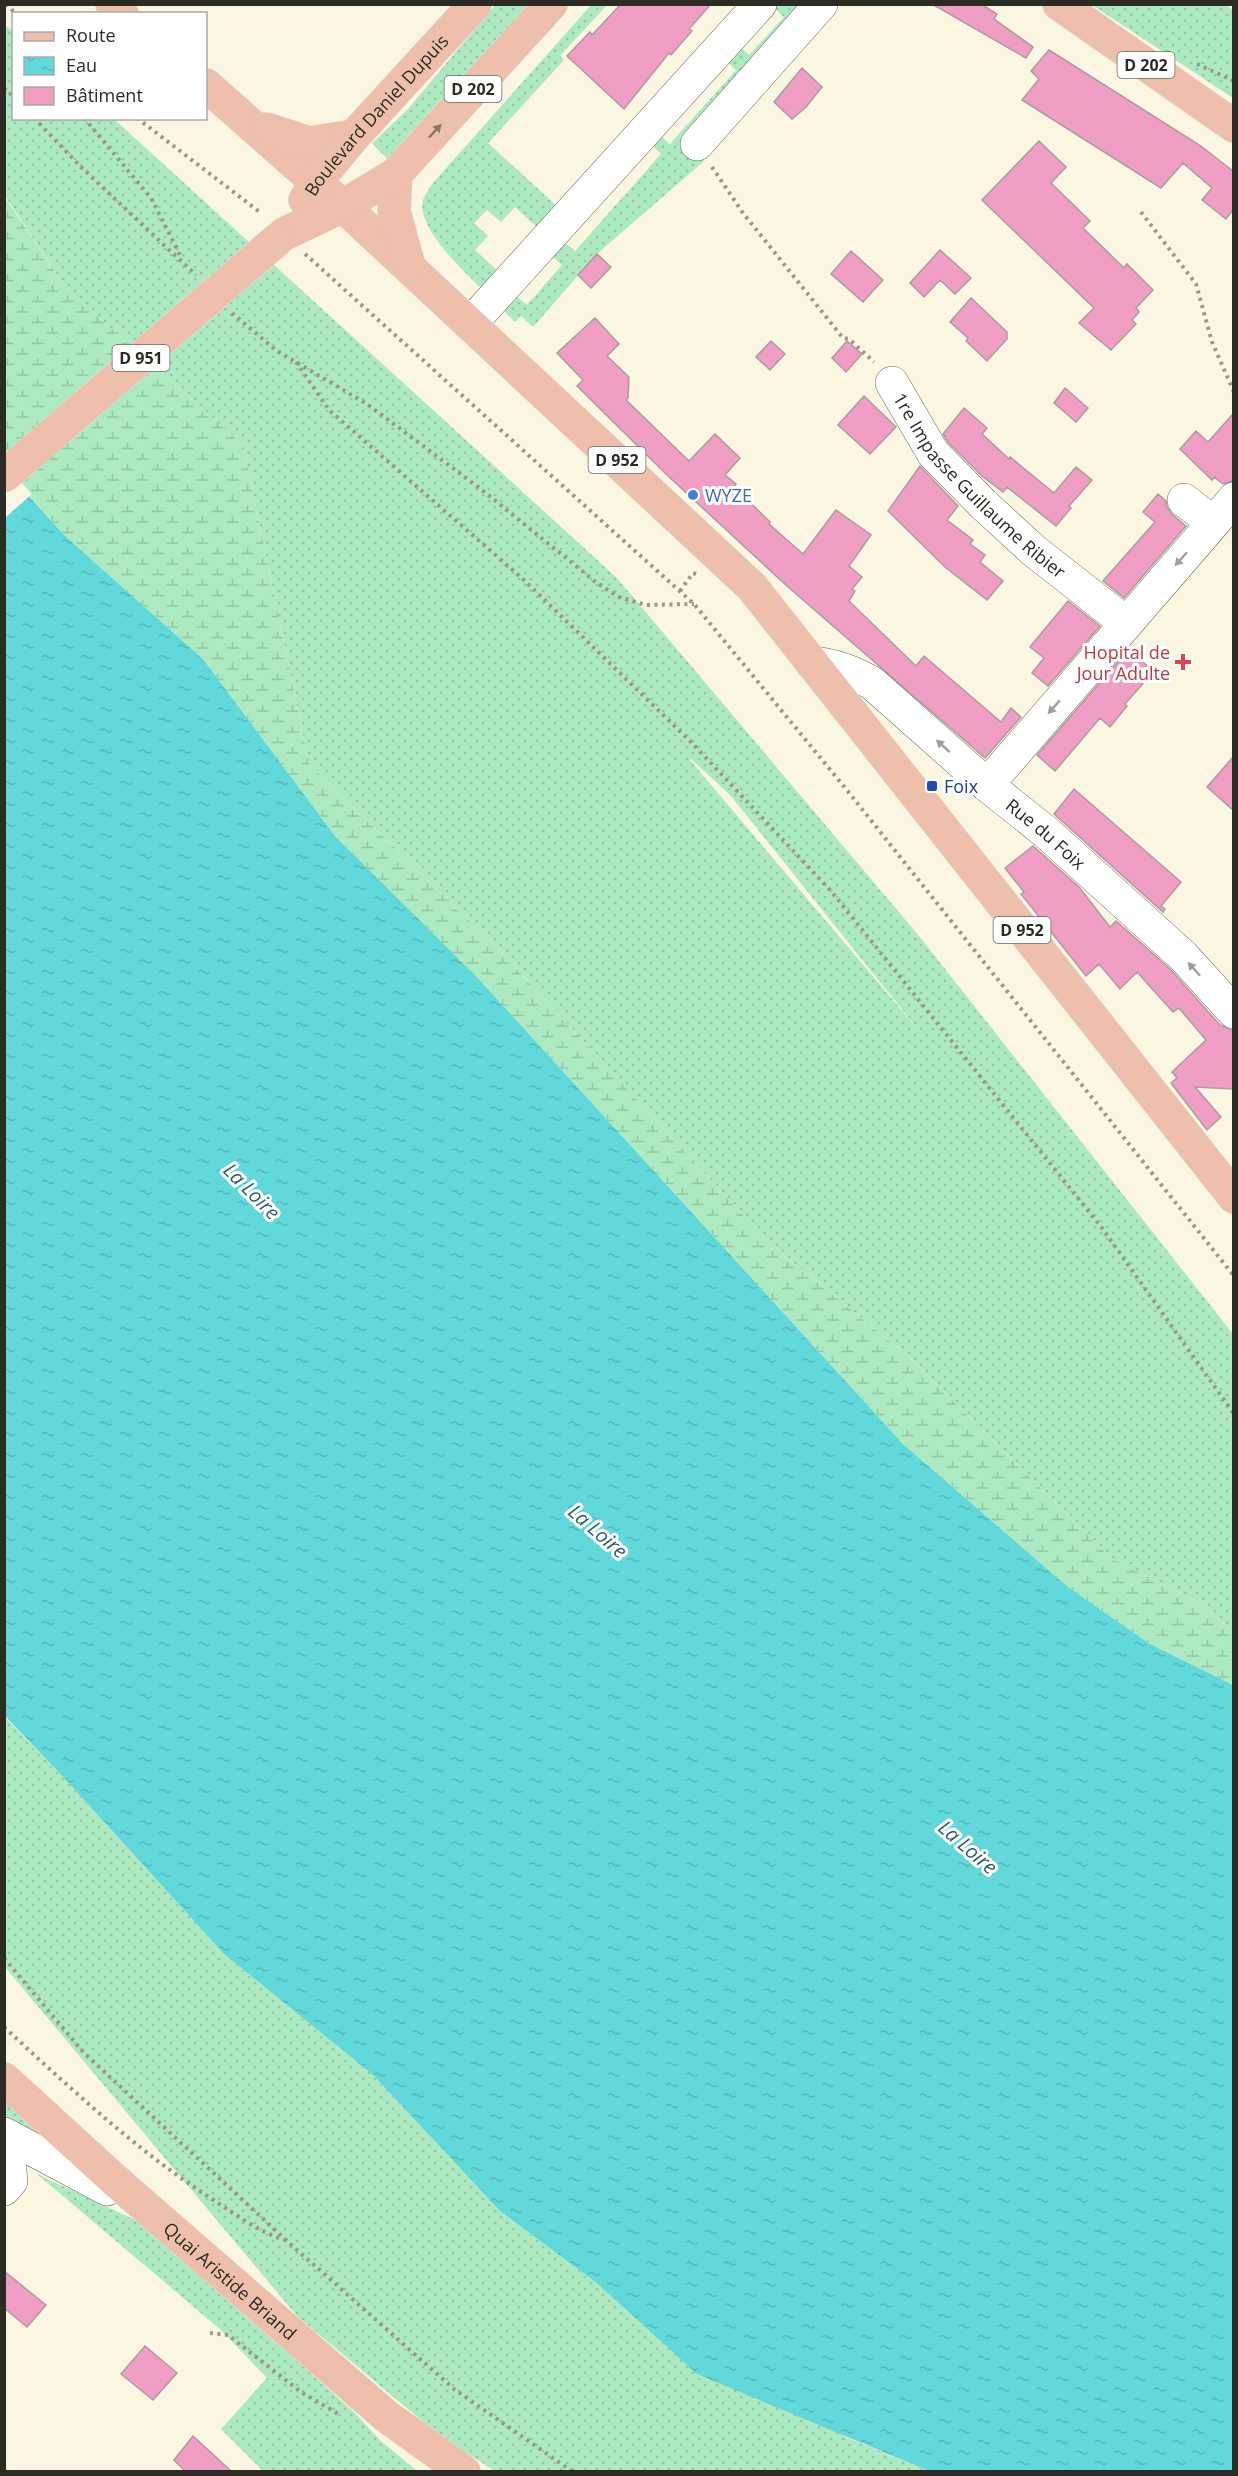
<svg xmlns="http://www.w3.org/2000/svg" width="1238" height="2476" font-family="'Open Sans',sans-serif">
	<defs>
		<pattern id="grass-dots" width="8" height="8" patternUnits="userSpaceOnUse" patternTransform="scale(1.5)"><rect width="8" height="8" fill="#adeac2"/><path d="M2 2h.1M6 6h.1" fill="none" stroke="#95c9a6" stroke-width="1.8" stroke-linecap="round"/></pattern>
		<pattern id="wetland-marsh" width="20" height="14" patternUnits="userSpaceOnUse" patternTransform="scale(1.5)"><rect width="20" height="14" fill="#adeac2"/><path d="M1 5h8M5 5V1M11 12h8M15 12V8" fill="none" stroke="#95c9a6"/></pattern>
		<pattern id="water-ripples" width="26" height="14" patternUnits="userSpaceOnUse" patternTransform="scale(1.5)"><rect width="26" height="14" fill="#61d8da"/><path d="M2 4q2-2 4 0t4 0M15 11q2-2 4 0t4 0" fill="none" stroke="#54babb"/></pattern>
	</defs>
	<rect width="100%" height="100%" fill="#faf6e1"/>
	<path fill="url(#grass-dots)" fill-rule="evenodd" d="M495,5H541L390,162L372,143L407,110Z
		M591,5H607L560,56L564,60L488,143L559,208L539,229L515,207L501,222L487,210L474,223L488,236L475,250L501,274L485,292C467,274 416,229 423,200C425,195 429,189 432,184Z
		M771,5H816L692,143L704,161L597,254L533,327L521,316L515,322L500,307L513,293L527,305L562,265L548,253L561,239L575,251L661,154L648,141L656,132L670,144L736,70L723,58L736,43L749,55L784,17Z
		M1092,5H1226L1233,10V98Z
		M4,24L13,32L14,118L114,119L617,578L919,936L1233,1334V1632L1197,1601L1112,1559L908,1356L767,1241L505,956L309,764L243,445L66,288L5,196ZM691,759L731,796L920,1032L690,760Z
		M4,1716L66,1780L224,1954L373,2075L500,2211L598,2284L846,2437L929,2471H495L441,2437L297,2316L5,1967Z
		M4,2096L43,2131L36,2138L5,2118Z
		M37,2174L146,2225L354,2412L380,2440L417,2471H263L221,2429L267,2378L221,2330Z"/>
	<path fill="url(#wetland-marsh)" d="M4,196L66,288L243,445L309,764L505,956L767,1241L908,1356L1112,1559L1197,1601L1233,1632V1685L1150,1644L1068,1587L903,1444L476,976L335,836L203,659L64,535L5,468Z"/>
	<path fill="url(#water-ripples)" d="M4,468L64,535L203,659L335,836L476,976L903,1444L1068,1587L1150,1644L1233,1685V2471H929L697,2374L598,2284L500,2211L373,2075L224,1954L66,1780L5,1716Z"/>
	<path fill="#faf6e1" d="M4,465L32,494L5,518Z"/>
	<path fill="#f09ec3" stroke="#af99a2" stroke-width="1.5" d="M621,4H711L689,29L692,31L671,55L669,53L624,109L567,56L590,32L592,35Z
		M932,4H981L997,14L994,19L1033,47L1026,58Z
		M1049,50L1201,146L1233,171V210L1226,219L1202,200L1212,188L1183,163L1161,188L1022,100L1039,79L1031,71Z
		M802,68L822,87L806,107L792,119L774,102Z
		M1039,141L1066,167L1051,183L1090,221L1083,228L1124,268L1127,264L1153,290L1136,308L1139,312L1132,320L1136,324L1111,350L1079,323L1094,308L982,200Z
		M940,250L971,278L955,294L940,280L924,297L910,283Z
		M851,251L883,280L863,302L831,274Z
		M597,254L611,267L591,288L578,275Z
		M971,298L1007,332V339L987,361L966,341L968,338L950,322Z
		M595,318L619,344L607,356L629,377L628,398L626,400L689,461L715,434L740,458L725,475L736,484L734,487L770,522L769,524L803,554L836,510L871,535L849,566L862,577L852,589L855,591L849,601L916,666L924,656L1001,722L1011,708L1021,717L985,758L787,586L667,475L577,386L583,380L557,353Z
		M771,341L785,354L770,370L756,357Z
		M847,341L862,354L846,372L832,358Z
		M1065,388L1088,408L1076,422L1054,403Z
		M864,396L896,427L870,454L838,425Z
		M964,408L987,428L982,434L1009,459L1010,457L1054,493L1076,467L1092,480L1069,506L1071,508L1056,526L1007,487L1003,492L982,476L948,442L943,434Z
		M1233,414V481L1223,484L1214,477L1212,480L1180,449L1196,431L1208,442Z
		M920,466L958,506L947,520L973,540L970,544L985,555L980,562L1003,581L987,600L945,567L888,511Z
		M1158,494L1166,501L1167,507L1172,514L1186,526L1124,598L1103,581L1155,522L1143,512Z
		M1068,601L1100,626L1048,686L1032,673L1044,658L1030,647Z
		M1128,650L1154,671L1125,704L1127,706L1110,727L1100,718L1055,771L1037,755Z
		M1233,757V810L1207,787Z
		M1074,789L1181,882L1161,906L1165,909L1163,912L1054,814Z
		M1033,846L1079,887L1110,927L1116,921L1170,969L1220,1025L1233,1031V1089L1195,1087L1221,1117L1207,1130L1171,1083L1177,1078L1172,1072L1206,1040L1179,1008L1173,1012L1137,972L1120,989L1099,964L1086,976L1021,894L1024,892L1005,868Z
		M4,2271L46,2305L27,2327L4,2308Z
		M145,2346L177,2373L153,2400L121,2374Z
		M193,2436L232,2472H186L174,2460Z"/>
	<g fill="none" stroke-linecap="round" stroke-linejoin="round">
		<g stroke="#6e6b58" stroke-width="34">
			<g id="minor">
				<path d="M697,144L821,4"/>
				<path d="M470,324L760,4"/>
				<path id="s1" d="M892,383L933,453L983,504L1033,550L1126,623"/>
				<path d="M1184,500L1212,522"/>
				<path id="s2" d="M812,663C835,665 853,672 872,683L987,785L1047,833L1183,956L1234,1012"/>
				<path d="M987,785L1234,499"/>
				<path d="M4,2134L107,2189L118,2183"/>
				<path d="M4,2159L9,2163L11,2181L4,2189"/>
			</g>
		</g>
		<g stroke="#e1e1e0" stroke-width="34">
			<g id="major">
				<path d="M112,4L122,14"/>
				<path d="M1059,4L1234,126"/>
				<path d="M206,85L343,206L752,587L1234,1197"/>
				<path d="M266,129L309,143L354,136"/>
				<path d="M396,174L394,211L409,266"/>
				<path id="s3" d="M305,200L316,182L354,136L475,4"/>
				<path d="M284,234L343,206L396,174L551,4"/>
				<path id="s4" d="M4,2079L118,2183L386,2416L464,2472"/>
			</g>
		</g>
		<path stroke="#9b9889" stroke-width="4" stroke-dasharray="3 4.5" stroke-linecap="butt" d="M6,4L16,14
			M1197,64L1234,81
			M4,88L14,97
			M34,118L81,167L196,275
			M84,118L151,198L182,259
			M137,118L261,213
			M712,167L743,213L843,338L849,339L874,362
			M1141,212L1196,284L1212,342L1234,392
			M305,254L694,604L846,789L1234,1276
			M232,313L277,351L367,404L482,490L597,583L619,597L646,605L694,604
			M296,362L329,410L524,580L692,743L831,891L1102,1228L1234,1414
			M680,591L693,573L696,574
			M4,1958L84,2053L287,2241L454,2389L573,2472
			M4,2027C71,2089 136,2150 212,2199C236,2215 258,2231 284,2240
			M210,2333L228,2335L301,2392L340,2415"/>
		<use href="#minor" stroke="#fff" stroke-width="33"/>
		<use href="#major" stroke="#eebfaa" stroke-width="33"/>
		<g stroke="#e1e1e0" stroke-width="34" stroke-linecap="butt">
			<path id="major-bridge" d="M4,476L278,239"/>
		</g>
		<use href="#major-bridge" stroke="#eebfaa" stroke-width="33"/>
	</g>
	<defs><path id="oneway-solid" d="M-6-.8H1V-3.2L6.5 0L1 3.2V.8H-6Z" transform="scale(1.5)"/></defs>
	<use fill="#8d7566" href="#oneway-solid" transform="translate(435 131) rotate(-47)"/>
	<g fill="#a0a09c">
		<use href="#oneway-solid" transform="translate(1181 559) rotate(131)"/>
		<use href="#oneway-solid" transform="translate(1054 707) rotate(131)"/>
		<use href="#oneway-solid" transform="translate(943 746) rotate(-138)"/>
		<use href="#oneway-solid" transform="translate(1194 969) rotate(-132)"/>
	</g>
	<circle fill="#3f7fe0" stroke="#fff" stroke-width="2" cx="693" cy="495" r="6"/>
	<path fill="#e0444e" stroke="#fff" stroke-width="2" d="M1180 653h6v6h6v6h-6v6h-6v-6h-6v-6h6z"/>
	<rect fill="#1a4fb4" stroke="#fff" stroke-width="2" x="926" y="780" width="12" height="12" rx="3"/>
	<g text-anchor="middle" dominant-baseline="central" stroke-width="6" stroke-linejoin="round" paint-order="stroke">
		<g fill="#fff" stroke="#6b6b65" stroke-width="1.5">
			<rect x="1117.5" y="52" width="57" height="26" rx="4.5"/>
			<rect x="444.5" y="76" width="57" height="26" rx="4.5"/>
			<rect x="112.5" y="345" width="57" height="26" rx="4.5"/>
			<rect x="588.5" y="447" width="57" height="26" rx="4.5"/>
			<rect x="993.5" y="917" width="57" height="26" rx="4.5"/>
		</g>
		<g font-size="16" font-weight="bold" fill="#2c2b23">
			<text x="1146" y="65">D 202</text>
			<text x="473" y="89">D 202</text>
			<text x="141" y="358">D 951</text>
			<text x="617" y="460">D 952</text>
			<text x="1022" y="930">D 952</text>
		</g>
		<g font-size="18" fill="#2c2b23" stroke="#fff">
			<text stroke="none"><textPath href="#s3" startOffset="111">Boulevard Daniel Dupuis</textPath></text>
			<text stroke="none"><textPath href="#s1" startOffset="136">1re Impasse Guillaume Ribier</textPath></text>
			<text stroke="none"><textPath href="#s2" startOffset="294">Rue du Foix</textPath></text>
			<text stroke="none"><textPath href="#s4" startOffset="303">Quai Aristide Briand</textPath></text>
		</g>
		<g font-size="18" fill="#366cbe" stroke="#fff" text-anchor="start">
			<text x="705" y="495">WYZE</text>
		</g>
		<g font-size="18" fill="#be3a42" stroke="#fff" text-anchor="end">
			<text x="1170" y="652">Hopital de<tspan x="1170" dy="21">Jour Adulte</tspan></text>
		</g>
		<g font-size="18" fill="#164399" stroke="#fff" text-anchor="start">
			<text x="944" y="786">Foix</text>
		</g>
		<g font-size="20" font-style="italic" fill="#2d6061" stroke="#fff">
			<text transform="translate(252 1191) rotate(45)">La Loire</text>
			<text transform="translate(598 1531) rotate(41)">La Loire</text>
			<text transform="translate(968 1847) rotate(41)">La Loire</text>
		</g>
	</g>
	<rect width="1238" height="2476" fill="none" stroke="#2c2b23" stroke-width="12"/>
	<rect x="12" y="12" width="195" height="108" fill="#ffffff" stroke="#abaaa7" stroke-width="1.5"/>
	<rect x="24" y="32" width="30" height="9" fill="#eebfaa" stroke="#abaaa7" stroke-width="1.5"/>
	<text x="66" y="42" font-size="18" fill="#2c2b23">Route</text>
	<rect x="24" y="57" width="30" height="18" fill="url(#water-ripples)" stroke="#abaaa7" stroke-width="1.5"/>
	<text x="66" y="72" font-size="18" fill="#2c2b23">Eau</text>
	<rect x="24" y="87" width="30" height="18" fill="#f09ec3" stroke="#abaaa7" stroke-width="1.5"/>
	<text x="66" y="102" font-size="18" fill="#2c2b23">Bâtiment</text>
</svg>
